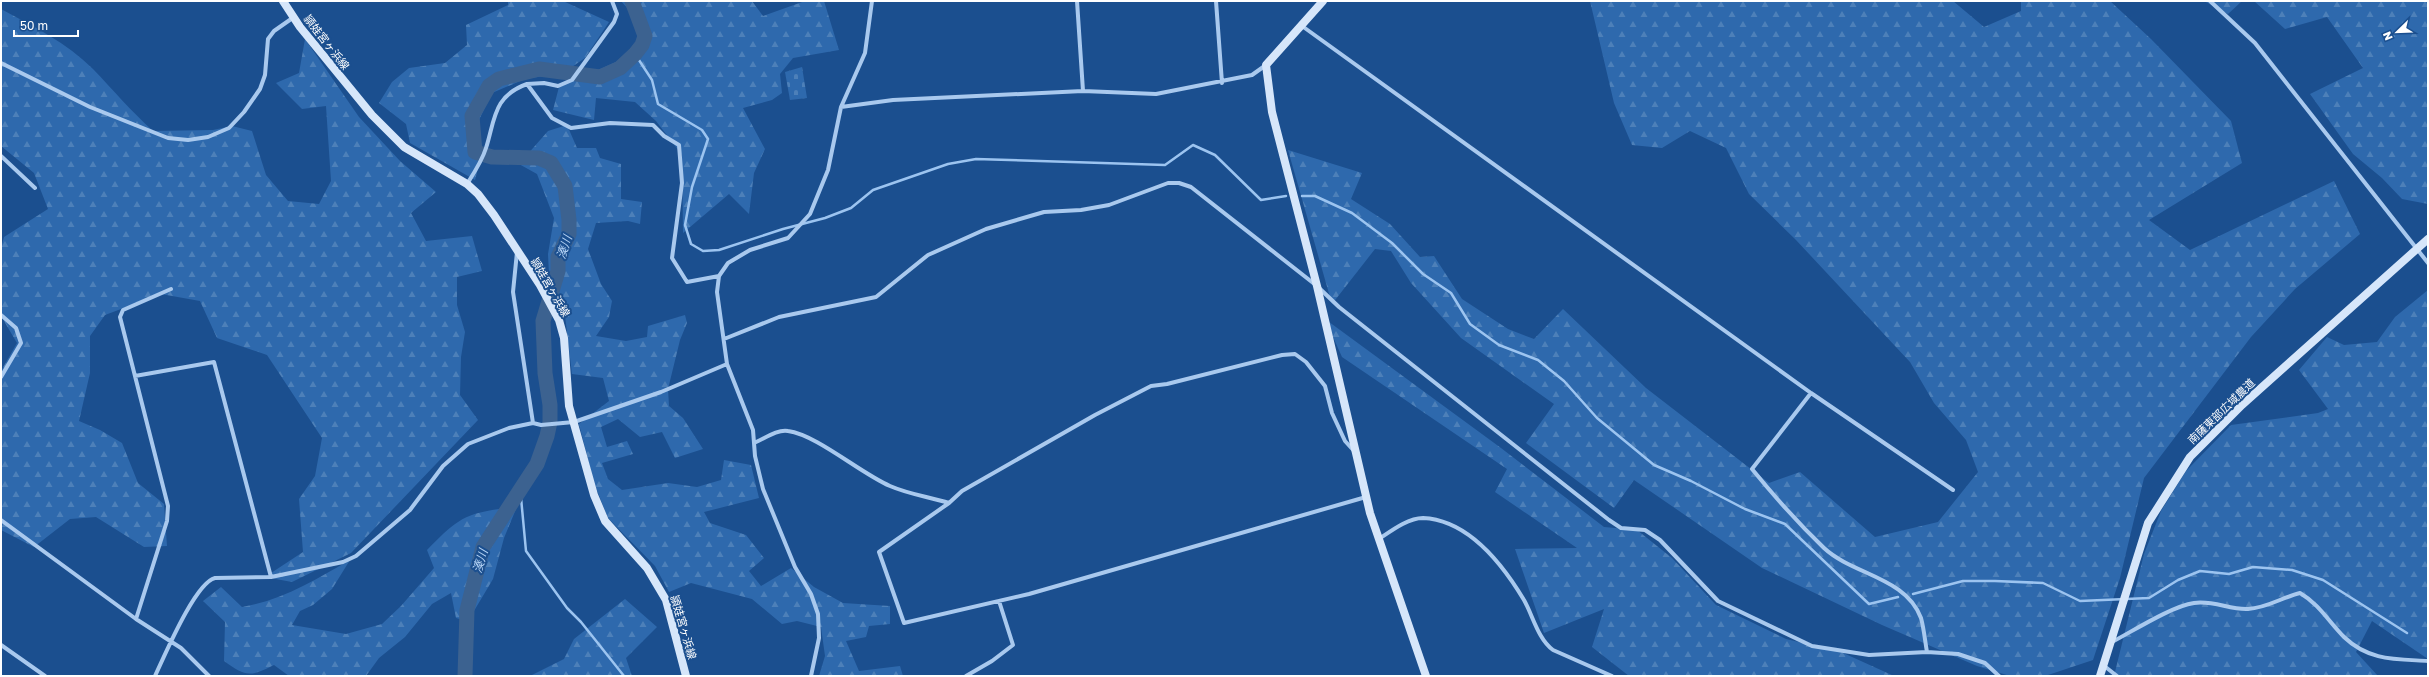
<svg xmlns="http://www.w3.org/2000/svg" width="2429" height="677" font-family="'Golos Text','Noto Sans JP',sans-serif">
	<defs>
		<pattern id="forest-firs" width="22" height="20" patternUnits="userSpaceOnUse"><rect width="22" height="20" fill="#2e69ad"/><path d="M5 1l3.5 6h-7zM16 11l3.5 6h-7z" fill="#4d80b9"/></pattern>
		<pattern id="cemetery-stones" width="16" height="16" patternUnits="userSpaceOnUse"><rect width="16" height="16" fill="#2e69ad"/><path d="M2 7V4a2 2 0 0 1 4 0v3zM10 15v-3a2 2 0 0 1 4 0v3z" fill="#4d80b9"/></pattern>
	</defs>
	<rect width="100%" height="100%" fill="#1b4f8f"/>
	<path fill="url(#forest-firs)" d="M508,1H563L609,22L585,58L563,73L525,79L492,93L479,120L482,152L475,180L410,143L406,124L379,103L392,82L409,68L445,63L467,45L466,25L508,5Z
		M621,1H752L763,16L805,1H824L839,50L793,58L780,74L782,93L772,100L743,108L765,149L754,173L749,214L729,194L683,233L682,155L656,121L635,102L596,98L594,120L553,110L559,87L616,62L641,46L629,10Z
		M1590,1H1953L1984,27L2021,11V1H2110L2151,39L2231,121L2242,163L2149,220L2190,250L2334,181L2360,234L2295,289L2251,337L2144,478L2120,578L2093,660L2045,676H2010L1977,666L1882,625L1762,568L1634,480L1614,508L1526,443L1554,404L1461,338L1411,283L1391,251L1375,249L1332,304L1288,150L1362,173L1351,199L1390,224L1420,257L1434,256L1462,299L1508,329L1534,339L1563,309L1646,388L1769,483L1800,472L1875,537L1938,522L1978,472L1966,440L1934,403L1910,362L1796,240L1749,194L1726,148L1690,131L1662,148L1632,145L1614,103Z
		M2204,1H2242L2228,14Z
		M2254,1H2428V204L2402,199L2382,178L2353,154L2310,94L2363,68L2327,17L2285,29Z
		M1,9C33,26 67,43 93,69C113,90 131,111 153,131L213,130L232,126L252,131L266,175L288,201L319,204L331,181L326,106L302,109L276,83L299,73L305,39L359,117L400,161L436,192L411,213L426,241L472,236L482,271L457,277V305L465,332L461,357L460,395L478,420L351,553L292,582L265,577L303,552L299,499L315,476L322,438L267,355L217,338L200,301L161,294L105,315L90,336V373L79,421L100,430L122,443L138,483L164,504L167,546L144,547L96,517L70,519L34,547L1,530V371L17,343L1,316V248L4,237L48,209L34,173L1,146Z
		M567,125L577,148H596L600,158L621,164V199L642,202L640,224L628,221L596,223L588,249L601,284L612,301L609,317L596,336L626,341L647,337L648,326L685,315L687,323L680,340L668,389L669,406L683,418L703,449L675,458L662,432L640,437L618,419L601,427L607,447L627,441L633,454L602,463L608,479L622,490L668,483L697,487L721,480L724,460L751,465L759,498L704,512L710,523L746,535L764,558L749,571L761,586L791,568L814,587L843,603L890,606V624L869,626L866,637L846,641L859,671L900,666L903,676H819L825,656L821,627L797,621L782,624L752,599L691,583L669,592L655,566L608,518L594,483L579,424L609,401L603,378L572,374L564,307L549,274L548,254L554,218L537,174L519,164L548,131Z
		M2428,290V659L2372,621L2356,652L2378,676H2114L2144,554L2161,511L2186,471L2231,425L2318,413L2328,409L2299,370L2327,337L2344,345L2377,342L2395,317Z
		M1325,319L1501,448L1604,527L1637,530L1672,558L1716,605L1786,639L1841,652L1894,676H1629L1592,647L1604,609L1544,633L1515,549L1577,548L1495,492L1507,469L1342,357Z
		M499,509H516L504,538L493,579L468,621L456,618L451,593L432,604L405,637L379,658L366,676H289L274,665C250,677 246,677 224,661L225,622L203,601L221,587L242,607C283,600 315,580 350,560L332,589L313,605L300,611L292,625L346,634L382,624L401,606L434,568L427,550C453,524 461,514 499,509Z
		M625,599L657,627L626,658L632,676H530L564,659L574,639Z"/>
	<path fill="url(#cemetery-stones)" d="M802,67L807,98L790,100L785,72Z"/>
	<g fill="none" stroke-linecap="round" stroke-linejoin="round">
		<path stroke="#9cc4f0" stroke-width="2.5" d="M635,54L652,80L658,104L702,130L708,139L692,187L685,225L691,244L703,251L719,250L783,229L825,218L851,208L873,190L948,164L976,159L1165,165L1193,145L1215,155L1261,200L1286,196
			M1302,196H1315L1352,213L1392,243L1423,274L1451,293L1470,324L1499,345L1538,360L1564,381L1597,418L1654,465L1691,481L1745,509L1785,524L1869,604L1898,597
			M520,487L526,551L567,608L581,622L624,676
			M1913,594L1963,581H1995L2043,583L2080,601L2149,598L2178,580L2200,571L2229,574L2253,567L2292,570L2323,580L2407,633"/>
		<path stroke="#3c6290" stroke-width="15" d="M465,676L467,610L483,547L537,464L547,436L550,422V405L545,373L543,321L558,271V257L569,234V220L565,186L551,163L539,158L492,157L475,152L472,116L489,86L499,79L539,69L600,77L620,68L635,54L642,45L645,36L632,1"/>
		<path stroke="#a9c9ee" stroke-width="4" d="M1077,1L1083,91
			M1216,1L1222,83
			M2210,1L2255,43L2428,263
			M1302,26L1811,393L1953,490
			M1,63L90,107L168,138L188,140L208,137L229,128L244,112L260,89L265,75L268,39L274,31L294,17
			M527,84L544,83L558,86L572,80L614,22L617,14L612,1
			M841,107L893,100L1083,91L1156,94L1252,75L1266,65
			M1,156L35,188
			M467,184C474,173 482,161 486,148C495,120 493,96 527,84L552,118L571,128L610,123L653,125L664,136L679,145L682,183L672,258L687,282L719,276
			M517,252L513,292L533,423
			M1,315L16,328L21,343L1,377
			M724,339L779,317L876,297L928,255L986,229L1044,212L1081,210L1109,205L1168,183H1179L1191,187L1317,286L1339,307L1609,520L1621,528L1645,530L1660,540L1718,601L1812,646L1869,655L1927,652L1958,654L1985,663L1999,676
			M135,376L214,362L271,577
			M1811,393L1752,469C1774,496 1798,523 1824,548C1853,575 1906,577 1921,618C1924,629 1925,641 1927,652
			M754,443C764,439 777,429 788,431C817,435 860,473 890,486C908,494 929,497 949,503
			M1355,452L1345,441L1332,413L1325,386L1306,362L1295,354L1282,355L1167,384L1151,386L1095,415L962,491L949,503L879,552L904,623L1029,594L1366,497
			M1,520L136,619L181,648L209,676
			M1379,539C1391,531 1408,518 1423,518C1468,520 1503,565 1524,600C1533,616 1538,639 1553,650L1612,676
			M136,619L167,521L168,506L120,317L123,310L171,289
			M2112,642C2133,631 2172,606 2194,603C2213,600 2230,610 2248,609C2267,608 2283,597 2300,593C2319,604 2329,622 2344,637C2369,661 2396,659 2428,661
			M1,645L45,676
			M2103,665L2117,676
			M155,676C165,655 195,583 215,578L271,577L343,562L356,556L410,510L443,466L468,444L509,428L533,423L541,425L574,422L661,392L727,364
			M811,676L819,638L818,614L811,594L795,567L763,489L755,456L753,430L727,364L717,292L719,276L728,263L750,250L788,238L810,214L828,170L841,107L865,53L872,1
			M966,676L992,661L1013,645L999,601"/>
		<path stroke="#d6e6fa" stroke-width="8" d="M283,1L300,27L372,115L404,147L467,184L478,194L494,215L540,285L559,320L564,338L569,406L594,495L605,521L647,568L666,600L686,676
			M1323,1L1266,65L1272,112L1317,286L1370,513L1426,676
			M2100,676L2148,523L2190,457L2242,405L2428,239"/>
	</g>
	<g text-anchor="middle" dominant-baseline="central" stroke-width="4" stroke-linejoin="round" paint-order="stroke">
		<g font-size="11" fill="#fff" stroke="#1b4f8f">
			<text transform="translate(327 42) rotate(52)">頴娃宮ヶ浜線</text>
			<text transform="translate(551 287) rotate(60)">頴娃宮ヶ浜線</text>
			<text transform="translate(2221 411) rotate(-44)">南薩東部広域農道</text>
			<text transform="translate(684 627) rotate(74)">頴娃宮ヶ浜線</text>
		</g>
		<g font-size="12" font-style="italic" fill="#b5d3f5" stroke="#1b4f8f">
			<text transform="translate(564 247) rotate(-72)">湊川</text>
			<text transform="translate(480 561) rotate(-73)">湊川</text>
		</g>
	</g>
	<rect width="2429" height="677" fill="none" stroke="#ffffff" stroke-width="4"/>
	<g transform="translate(2397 32) rotate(247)" stroke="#1b4f8f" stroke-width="3" paint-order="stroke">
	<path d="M0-3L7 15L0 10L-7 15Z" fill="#ffffff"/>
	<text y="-6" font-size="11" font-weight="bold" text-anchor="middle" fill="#ffffff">N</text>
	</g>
	<path d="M14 30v6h64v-6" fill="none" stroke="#ffffff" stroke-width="2"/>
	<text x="20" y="30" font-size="12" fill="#ffffff" stroke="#1b4f8f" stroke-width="3" paint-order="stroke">50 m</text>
</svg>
